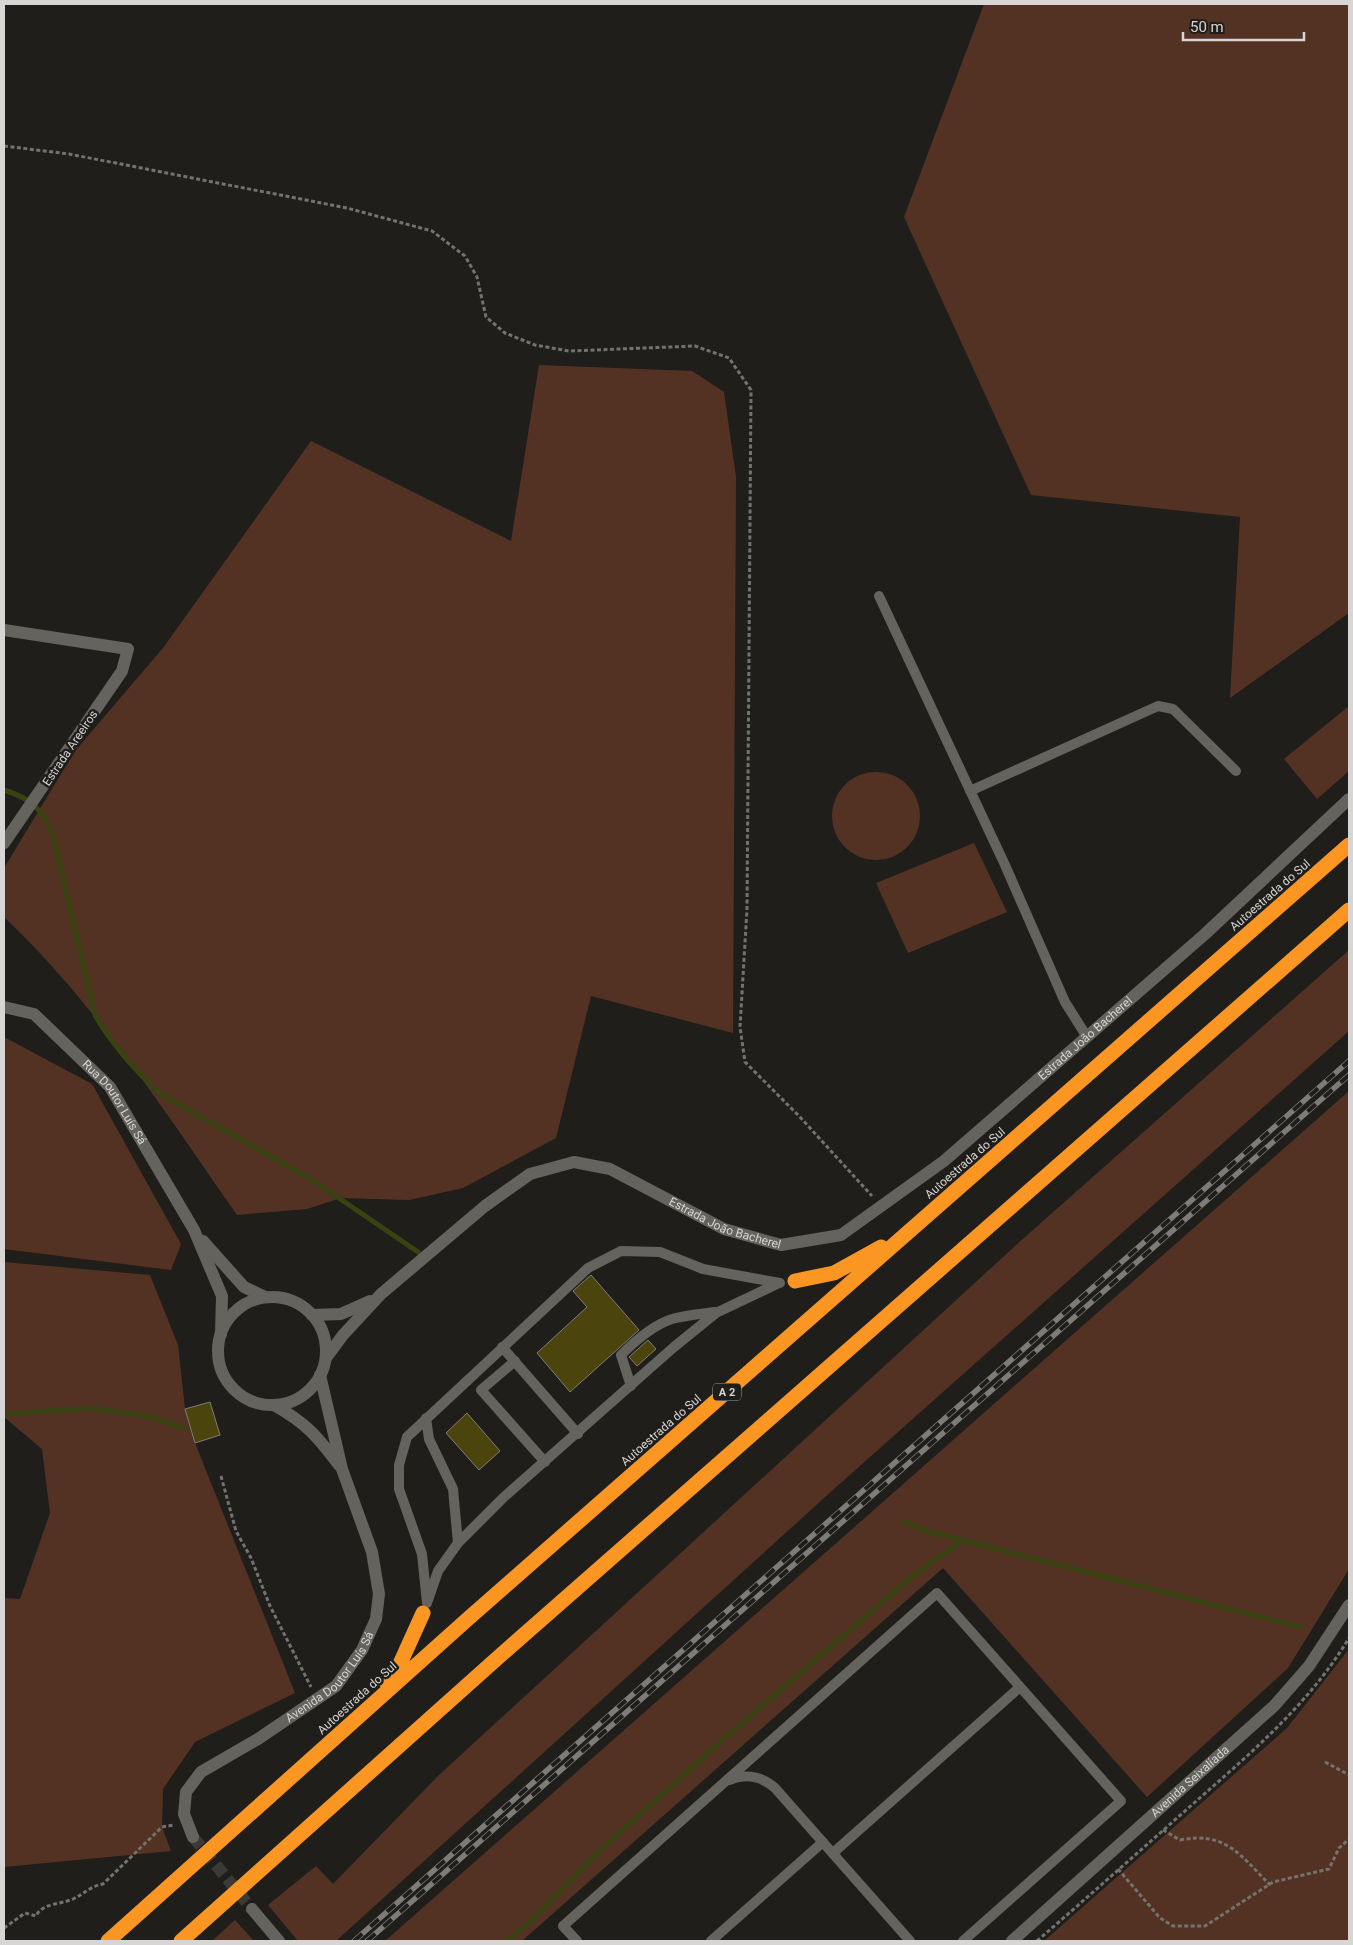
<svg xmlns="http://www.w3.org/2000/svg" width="1353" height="1945" font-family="Roboto,sans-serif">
	<rect width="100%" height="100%" fill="#201e1b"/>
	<path fill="#543223" d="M984,4H1349V613L1230,698L1240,517L1031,495L904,217Z
		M539,365L692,371L724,392L736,477L733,1033L591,996L556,1138L463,1188L409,1200L341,1198L307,1209L237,1215C165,1112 96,1004 4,917V868L75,751L163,648L311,441L511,541Z
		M1349,706V771L1317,799L1284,759Z
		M832 816a44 44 0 1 1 88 0a44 44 0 1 1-88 0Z
		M974,843L1007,912L908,953L876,883Z
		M1349,950V1031L834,1489L336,1941H298L268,1905L316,1866L333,1884L438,1776L1015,1246Z
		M4,1037L92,1084L181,1244L171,1270L4,1249Z
		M1349,1091V1569L1288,1668L1147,1797L943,1568L522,1941H385Z
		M4,1262L150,1275L178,1345L185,1409L195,1443L295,1693L195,1742L163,1789L162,1827L171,1851L4,1867V1598L20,1599L50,1513L42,1449L4,1417Z
		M1349,1649V1941H1044L1287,1728Z
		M235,1920L254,1941H212Z"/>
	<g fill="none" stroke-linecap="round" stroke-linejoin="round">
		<path stroke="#394311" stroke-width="5" d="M4,790C32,799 41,808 53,835L95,1015C112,1045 134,1069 159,1093L314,1181L418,1252
			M4,1414L93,1408L147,1416L184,1428
			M904,1522L927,1531L1300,1627
			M506,1941L531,1921L597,1853L718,1744L910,1578L963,1540"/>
	</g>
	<path fill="#4c440d" stroke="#7e7d78" d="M591,1275L639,1330L570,1392L537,1353L587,1307L573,1291Z
		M648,1340L656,1349L637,1366L629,1357Z
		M210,1402L220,1435L195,1443L185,1409Z
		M467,1413L500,1451L479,1470L446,1433Z"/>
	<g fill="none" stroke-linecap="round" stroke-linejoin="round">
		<path stroke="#3c3a37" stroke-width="12" stroke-dasharray="12 6" stroke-linecap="butt" d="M193,1837L252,1909"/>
		<path stroke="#74726f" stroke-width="3" stroke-dasharray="4 2.5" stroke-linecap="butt" d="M4,146L69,154L347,208L432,231L465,256L477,277L486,317L505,333L535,345L569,351L695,346L729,358L751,390L747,909L740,1027L745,1062L799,1116L872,1196
			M221,1476L236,1531L251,1558L270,1606L311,1687
			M1325,1762L1349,1775
			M1163,1830L1180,1840C1226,1831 1240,1855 1270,1885
			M1118,1869L1160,1918L1173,1926H1205L1273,1882L1329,1869L1339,1848L1349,1839
			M4,1928L25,1913L36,1916C43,1902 62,1905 75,1898C85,1893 91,1886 103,1884L162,1827L174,1825
			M1037,1941C1090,1895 1142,1849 1194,1803C1251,1753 1309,1704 1349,1638"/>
		<path stroke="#65635e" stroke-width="10" d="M879,596L1005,865L1065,1002L1087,1037
			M970,791L1158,706L1173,709L1236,771
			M502,1347L578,1434
			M515,1361L481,1390L545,1462
			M631,1386L621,1355C635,1341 653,1325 672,1319C686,1315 701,1314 715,1312
			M426,1418L429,1439L453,1489L458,1543
			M428,1600L438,1571L458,1543L504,1497L674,1347L716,1313L779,1283
			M427,1603L422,1554L399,1489V1465L407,1437L588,1268L621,1251L660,1252L703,1269L780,1283
			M730,1780C747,1773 761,1776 775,1788L910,1941
			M833,1853L1020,1687
			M577,1941L563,1926L937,1593L1121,1801L963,1941
			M711,1941L823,1842"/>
		<g stroke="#65635e" stroke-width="12">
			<path d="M4,630L128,649L122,671L4,843"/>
			<path id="s1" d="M1012,1941L1274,1706L1309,1666L1349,1605"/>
		</g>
		<g stroke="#65635e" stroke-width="12">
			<path id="s2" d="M4,1007L34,1014L110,1087L194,1230L222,1296L221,1334"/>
			<path d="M203,1241L244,1287L265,1297"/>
			<circle cx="272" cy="1351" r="54"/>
			<path d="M312,1315L341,1314L370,1301"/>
			<path id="s3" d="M326,1358L343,1335L381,1294L485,1206L530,1174L574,1162L610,1169L724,1229L781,1245L841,1235L944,1161L1204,935L1349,799"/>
			<path d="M274,1405C306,1423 317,1436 339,1465"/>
			<path id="s4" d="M193,1837L184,1814L186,1792L201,1772L258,1739L336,1686L362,1650L376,1619L379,1594L372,1552L342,1469L320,1375"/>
			<path d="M252,1909L279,1941"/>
		</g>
		<path stroke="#fb9623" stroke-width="15" d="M795,1281L834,1273L881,1247
			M386,1682L399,1666L423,1613
			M108,1941L470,1617L1349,845
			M181,1941L502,1654L1349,910"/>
		<g stroke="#7e7c79" stroke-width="5.5">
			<path id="rail" d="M354,1941L1349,1061
				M367,1941L1349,1075"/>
		</g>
		<use href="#rail" stroke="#201e1b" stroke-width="4" stroke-dasharray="11" stroke-linecap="butt"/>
	</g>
	<g text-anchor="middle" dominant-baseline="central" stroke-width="5" stroke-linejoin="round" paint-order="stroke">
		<rect fill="#201e1b" stroke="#a19f9c" stroke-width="1" x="713" y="1383.5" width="28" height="17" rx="4"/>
		<g font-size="11" font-weight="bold" fill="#d8d6d4">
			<text x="727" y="1392">A 2</text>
		</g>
		<g font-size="12" fill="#d8d6d4" stroke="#201e1b">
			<text transform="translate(70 748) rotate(-56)">Estrada Areeiros</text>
			<text transform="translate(1270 895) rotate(-41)">Autoestrada do Sul</text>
			<text stroke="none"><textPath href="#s3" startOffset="921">Estrada João Bacherel</textPath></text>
			<text stroke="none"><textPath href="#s2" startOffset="151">Rua Doutor Luís Sá</textPath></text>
			<text transform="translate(965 1163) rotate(-41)">Autoestrada do Sul</text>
			<text stroke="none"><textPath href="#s3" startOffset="486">Estrada João Bacherel</textPath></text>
			<text transform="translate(661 1430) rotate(-41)">Autoestrada do Sul</text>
			<text stroke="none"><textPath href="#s4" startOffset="234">Avenida Doutor Luís Sá</textPath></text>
			<text transform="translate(357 1698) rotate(-42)">Autoestrada do Sul</text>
			<text stroke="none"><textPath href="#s1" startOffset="239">Avenida Seixalíada</textPath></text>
		</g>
	</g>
	<rect width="1353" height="1945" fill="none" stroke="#d8d6d4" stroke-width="10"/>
	<path d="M1183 32v8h121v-8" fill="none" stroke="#d8d6d4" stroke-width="2.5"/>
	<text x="1190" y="32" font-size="15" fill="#d8d6d4" stroke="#201e1b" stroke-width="4" paint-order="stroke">50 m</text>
</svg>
